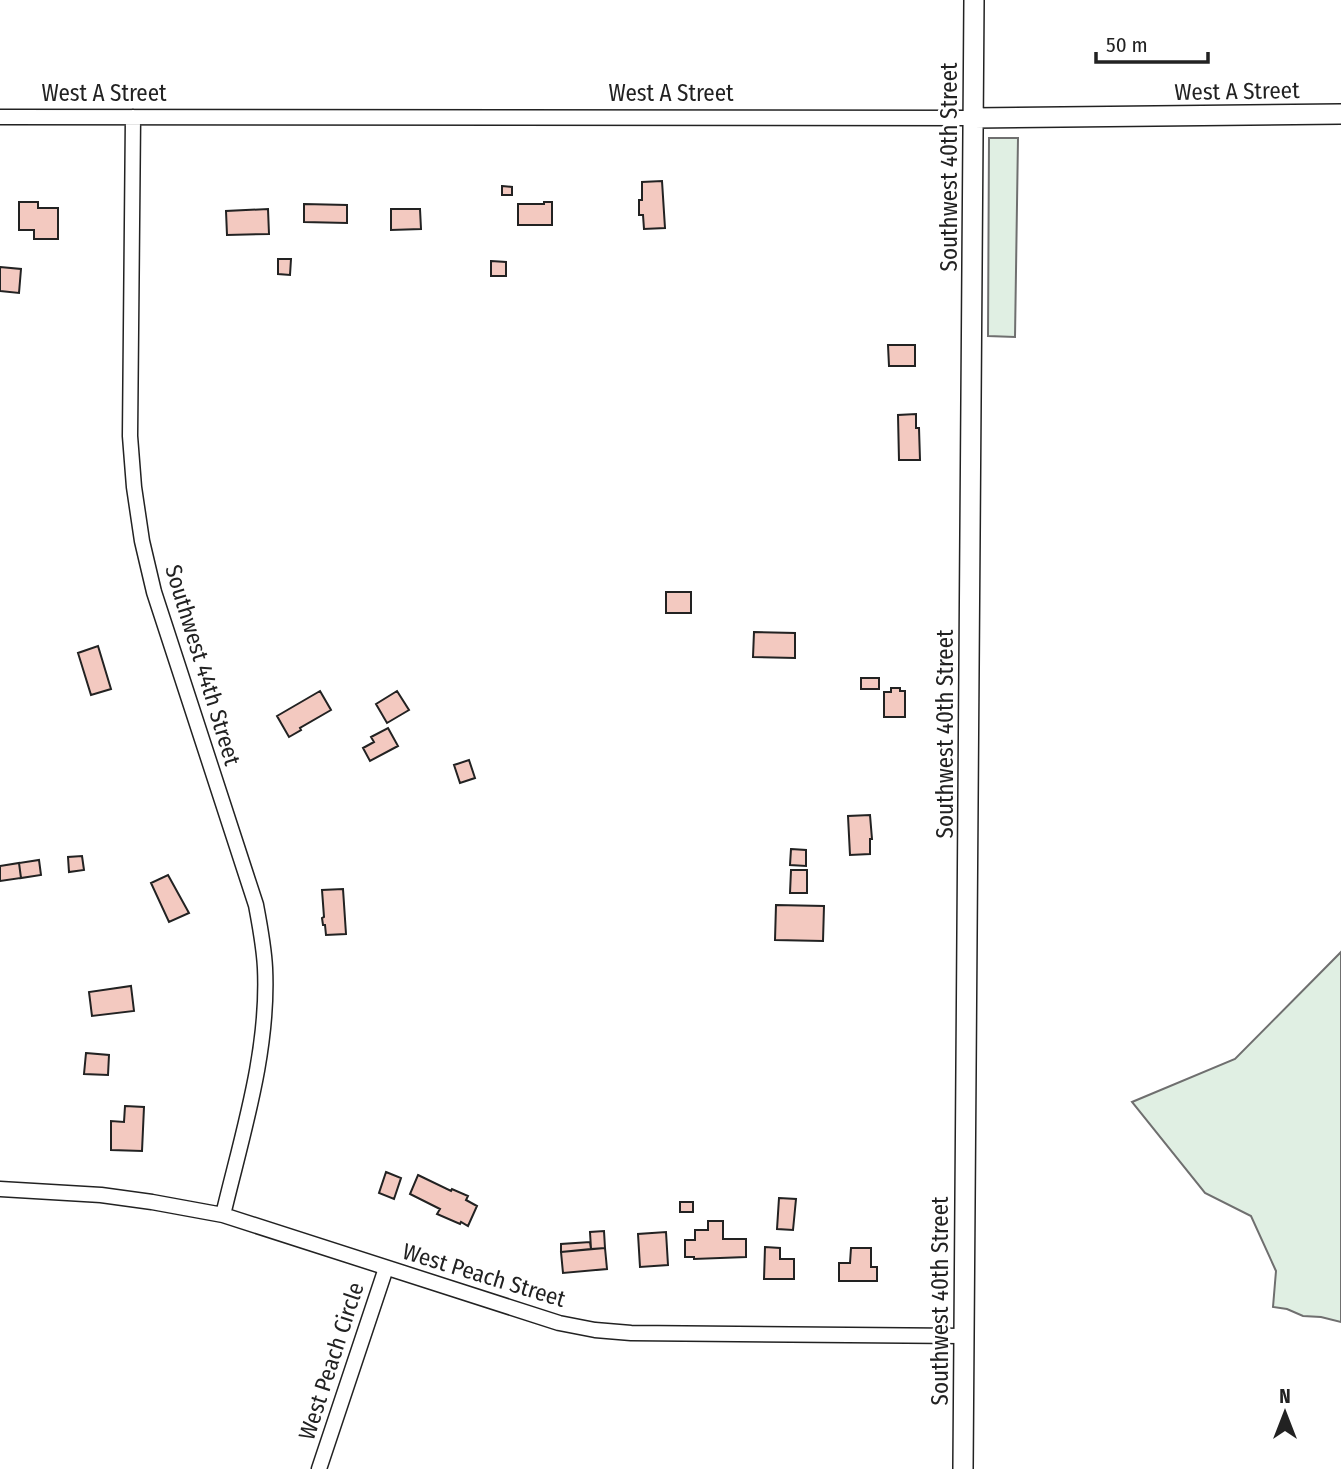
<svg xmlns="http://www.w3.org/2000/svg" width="1341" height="1469" font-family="'Fira Sans Condensed',sans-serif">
	<rect width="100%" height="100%" fill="#fff"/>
	<path fill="#e0efe3" stroke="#6f6f6f" stroke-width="2" d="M989,138H1018L1015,337L988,336Z
		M1341,952V1322L1321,1317L1303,1316L1287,1309L1273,1307L1276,1271L1251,1216L1205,1193L1132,1102L1235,1059Z"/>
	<path fill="#f3c9c0" stroke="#222" stroke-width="2" d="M662,181L665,228L644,229L643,215H639V200H642V182Z
		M502,186L512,187V195H502Z
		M19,202H38V208H58V239H34V230H19Z
		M544,202H552V225H518V204H544Z
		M304,204L347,205V223L304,222Z
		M268,209L269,234L227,235L226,211Z
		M391,209H420L421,229L391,230Z
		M278,259H291L290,275L278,274Z
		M491,261L506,262V276H491Z
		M0,267L21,269L19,293L0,291Z
		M888,345H915V366H889Z
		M916,414V428H919L920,460H899L898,415Z
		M666,592H691V613H666Z
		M754,632L795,633V658L753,657Z
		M98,646L111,689L91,695L78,653Z
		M861,678H879V689H861Z
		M891,688H900V691H905V717H884V692H891Z
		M320,691L331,710L300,728L301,730L289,737L277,716Z
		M397,691L409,710L387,723L376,704Z
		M388,728L398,746L370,761L363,748L374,742L371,737Z
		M469,760L475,778L460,783L454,765Z
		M870,815L872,839H870V854L850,855L848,816Z
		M791,849L806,850V866L790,865Z
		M82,856L84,870L69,872L68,857Z
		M39,860L41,875L21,878L19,863Z
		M19,863L21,878L0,881V866Z
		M791,870H807V893H790Z
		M168,875L189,913L169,922L151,883Z
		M343,889L346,934L326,935L325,925H323L322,918L324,917L322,890Z
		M776,905L824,906L823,941L775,940Z
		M131,986L134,1011L92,1016L89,992Z
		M86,1053L109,1055L108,1075L84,1074Z
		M125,1106L144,1107L142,1151L111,1150V1121L124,1122Z
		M386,1172L401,1178L394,1199L379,1193Z
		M418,1175L451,1191L452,1189L468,1196L466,1200L477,1206L468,1226L461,1222L460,1224L437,1214L440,1209L410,1194Z
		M779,1198L796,1199L793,1230L777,1229Z
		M680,1202H693V1212H680Z
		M708,1221H723V1239H746V1257L694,1259V1257H685V1240H695V1230H708Z
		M604,1231L605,1248L591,1249L590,1232Z
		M666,1232L668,1265L640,1267L638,1234Z
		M590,1242L591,1249L561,1252V1244Z
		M765,1247L780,1248V1259H794V1279H764Z
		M605,1248L607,1269L563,1273L561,1252Z
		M851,1248H871V1267H877V1281H839V1263H850Z"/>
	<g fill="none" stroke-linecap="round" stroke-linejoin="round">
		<g stroke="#222" stroke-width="17">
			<path id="street" d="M0,117L974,118
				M133,117L130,436L134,487L142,541L154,592L256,905C260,926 264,947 265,968C269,1052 242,1135 223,1215
				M0,1189L101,1195L152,1202L223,1215L559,1323L595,1330L631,1333L964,1336
				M319,1469L386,1268"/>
		</g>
		<g stroke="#222" stroke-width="22">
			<path id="secondary" d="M974,118L1341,114
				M963,1469L974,0"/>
		</g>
		<use href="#street" stroke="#fff" stroke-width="14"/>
		<use href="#secondary" stroke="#fff" stroke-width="19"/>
	</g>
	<g text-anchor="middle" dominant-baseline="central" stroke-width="5" stroke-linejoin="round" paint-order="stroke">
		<g font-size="23" fill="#222" stroke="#fff">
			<text transform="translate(1237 91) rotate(-1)">West A Street</text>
			<text x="104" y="93">West A Street</text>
			<text x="671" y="93">West A Street</text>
			<text transform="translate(949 167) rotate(-90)">Southwest 40th Street</text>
			<text transform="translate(203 665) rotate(73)">Southwest 44th Street</text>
			<text transform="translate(945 734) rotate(-90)">Southwest 40th Street</text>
			<text transform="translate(484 1275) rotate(17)">West Peach Street</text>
			<text transform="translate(940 1301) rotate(-90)">Southwest 40th Street</text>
			<text transform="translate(331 1361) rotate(-72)">West Peach Circle</text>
		</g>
	</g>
	<g transform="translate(1285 1413)" stroke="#ffffff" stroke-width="5" paint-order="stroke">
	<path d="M0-5L12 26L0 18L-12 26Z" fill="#222222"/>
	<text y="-10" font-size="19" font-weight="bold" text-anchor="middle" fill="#222222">N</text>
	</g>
	<path d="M1096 52v10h112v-10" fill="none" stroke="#222222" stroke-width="3.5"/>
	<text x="1106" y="52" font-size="21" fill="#222222" stroke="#ffffff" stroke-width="5" paint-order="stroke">50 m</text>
</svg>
